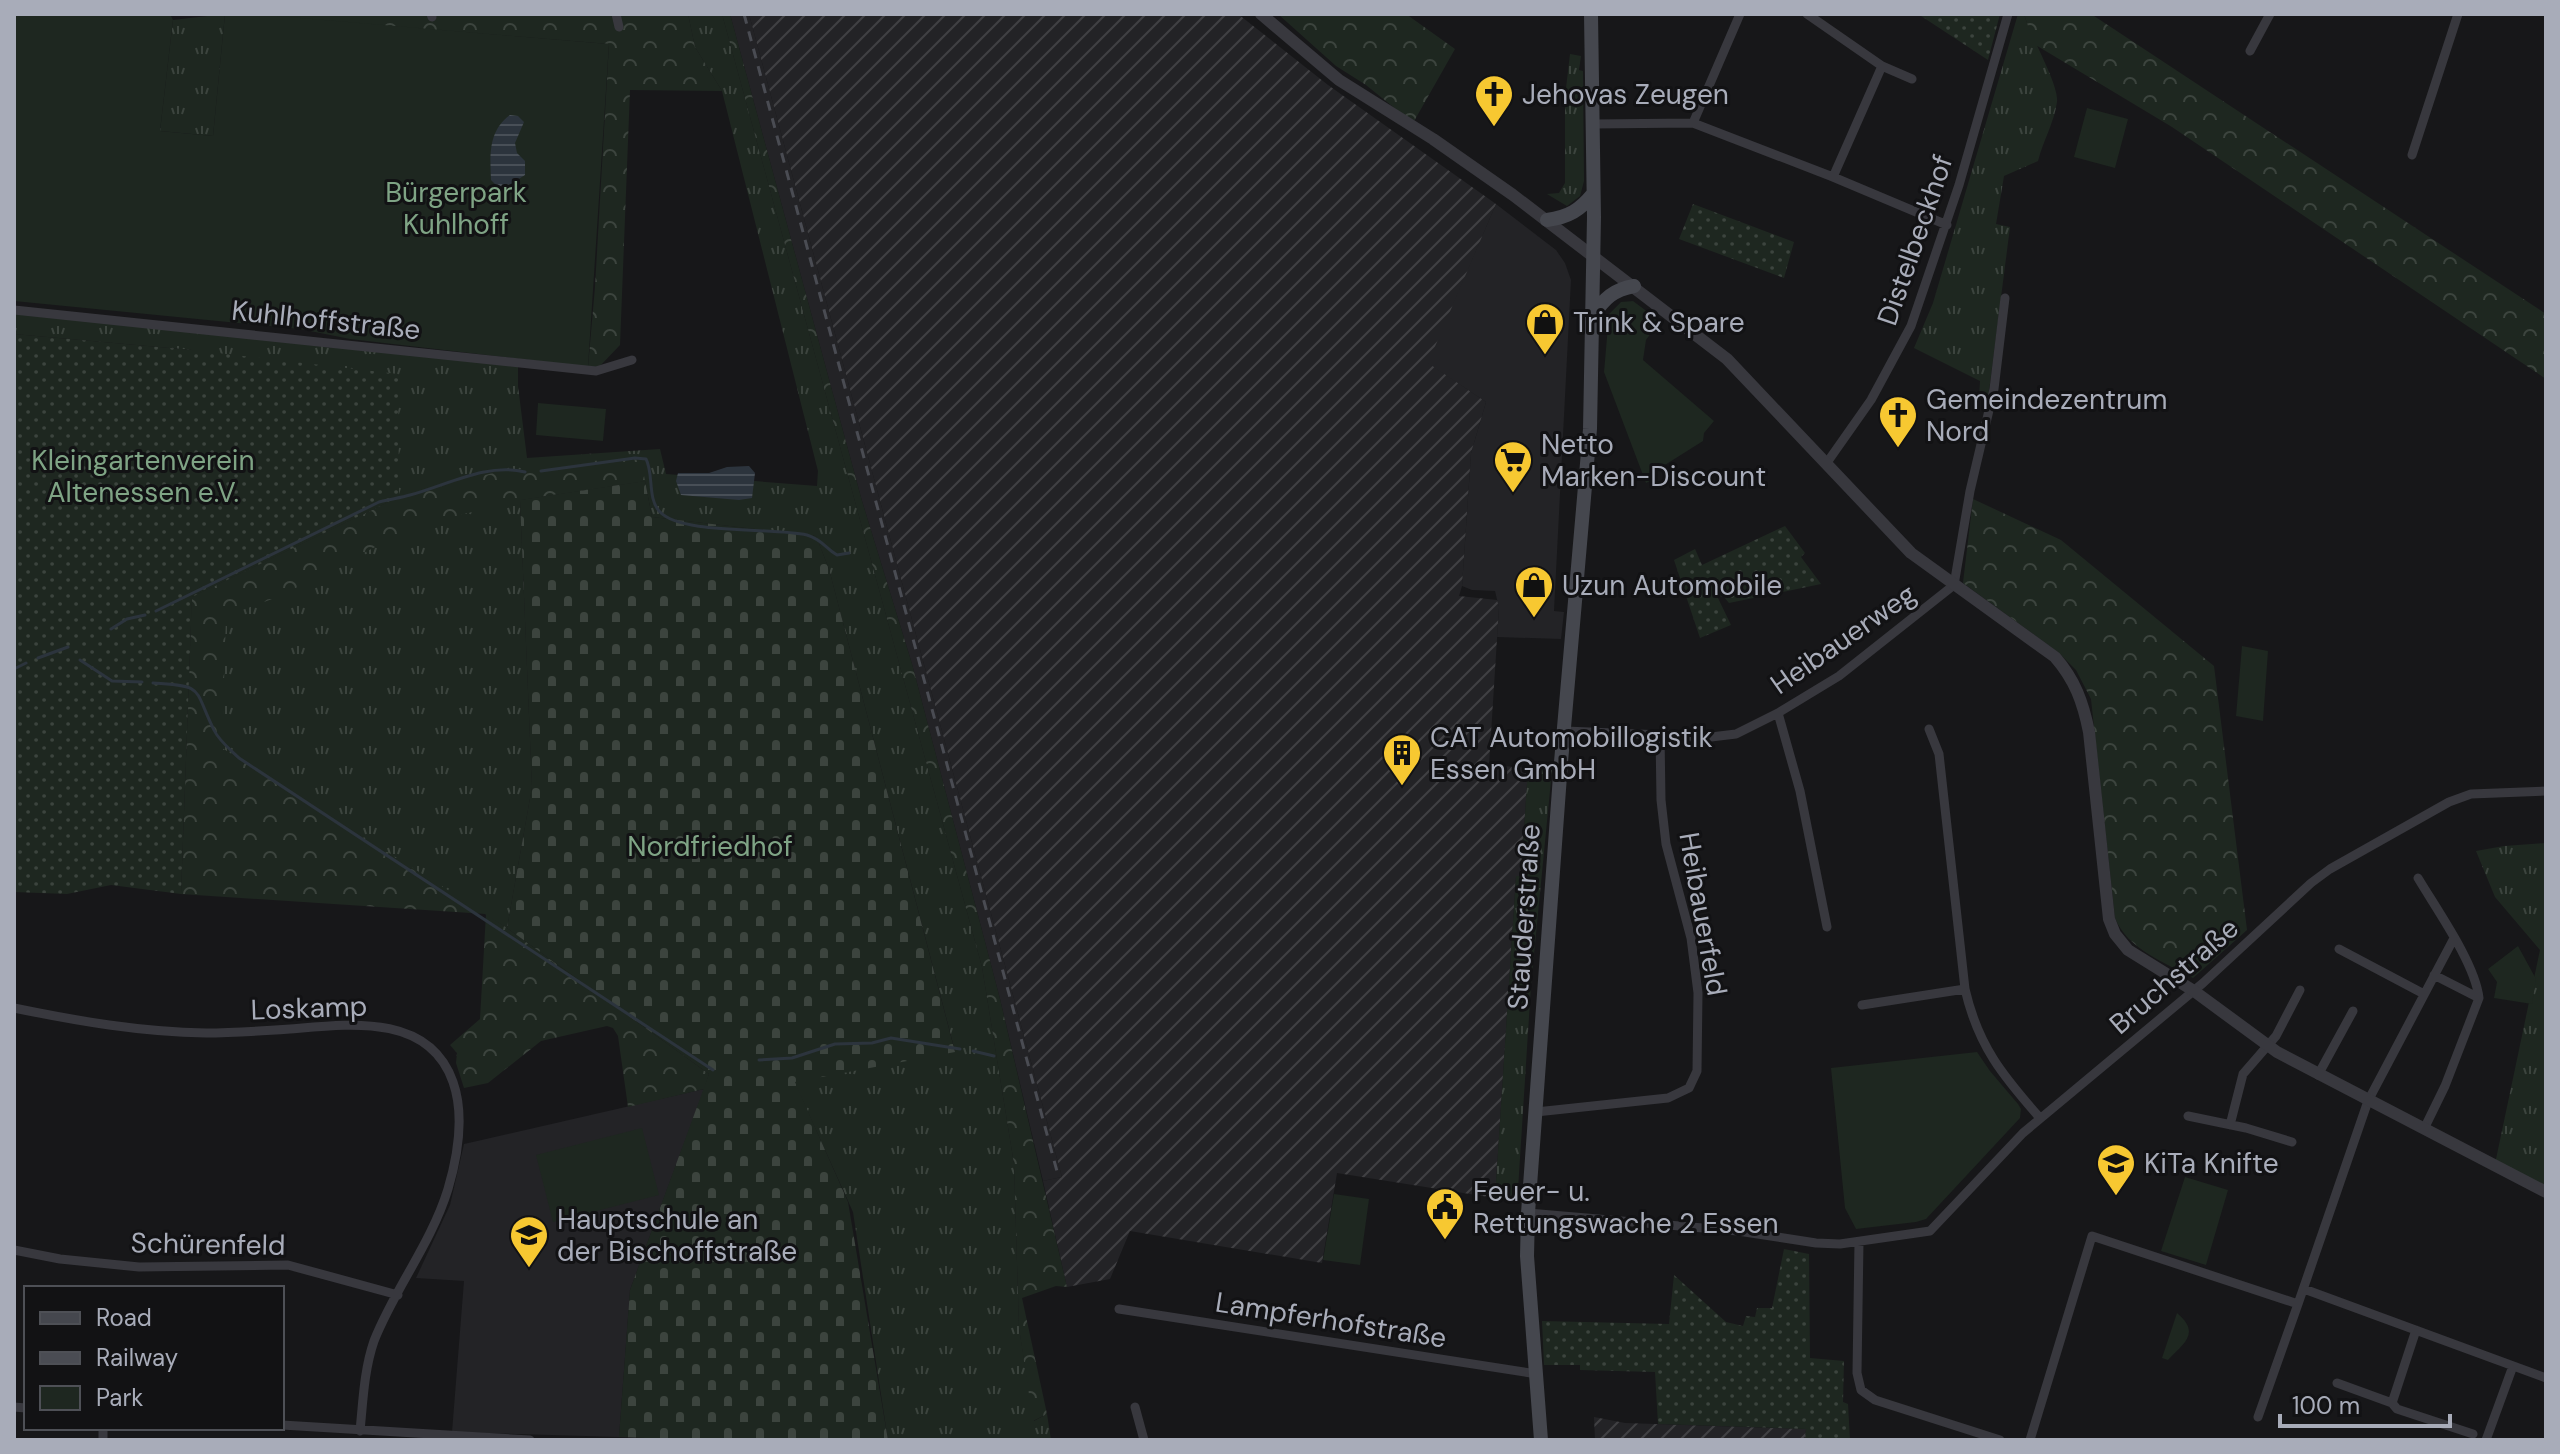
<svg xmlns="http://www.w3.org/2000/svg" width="2560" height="1454" font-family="'DM Sans',sans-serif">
	<defs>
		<pattern id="industrial-furrows" width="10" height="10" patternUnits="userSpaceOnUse" patternTransform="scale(2)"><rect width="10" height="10" fill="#232326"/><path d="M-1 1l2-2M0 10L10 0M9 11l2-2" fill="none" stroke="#404043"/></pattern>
		<pattern id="grass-tufts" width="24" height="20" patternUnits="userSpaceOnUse" patternTransform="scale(2)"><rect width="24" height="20" fill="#1e2720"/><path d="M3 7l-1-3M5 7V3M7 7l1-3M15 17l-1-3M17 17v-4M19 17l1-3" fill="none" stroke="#3c443e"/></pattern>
		<pattern id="forest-crowns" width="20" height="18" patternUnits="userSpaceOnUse" patternTransform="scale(2)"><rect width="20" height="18" fill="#1e2720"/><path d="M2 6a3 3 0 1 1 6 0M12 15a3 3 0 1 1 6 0" fill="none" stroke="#3c443e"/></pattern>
		<pattern id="cemetery-stones" width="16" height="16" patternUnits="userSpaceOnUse" patternTransform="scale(2)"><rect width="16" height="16" fill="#1e2720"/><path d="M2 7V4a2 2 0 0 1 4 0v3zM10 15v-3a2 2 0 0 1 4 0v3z" fill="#3c443e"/></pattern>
		<pattern id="garden-dots" width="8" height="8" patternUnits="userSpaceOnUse" patternTransform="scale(2)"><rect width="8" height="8" fill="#1e2720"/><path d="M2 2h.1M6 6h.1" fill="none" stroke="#3c443e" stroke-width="1.8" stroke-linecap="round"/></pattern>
		<pattern id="water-rules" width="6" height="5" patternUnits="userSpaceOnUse" patternTransform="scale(2)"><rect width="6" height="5" fill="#2c343d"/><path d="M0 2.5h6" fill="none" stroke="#484f57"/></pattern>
	</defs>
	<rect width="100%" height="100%" fill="#171719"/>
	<path fill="#232326" d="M730,14H749L1062,1177L1043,1181L1000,999L912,664L862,501Z
		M1496,204L1556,250L1565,263L1571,280L1554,611L1564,612L1561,639L1497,637L1499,608L1495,591L1472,590L1462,586L1471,453L1486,402L1427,363Z
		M704,1089L630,1290L619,1437L452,1432L464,1281L416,1278L450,1205L464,1144Z"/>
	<path fill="url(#industrial-furrows)" d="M749,14H1238L1328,85L1496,204L1428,363L1486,402L1471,453L1462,586L1459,596L1497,600L1499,607L1489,765L1528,768L1521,877L1516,876L1495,1198L1337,1173L1322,1263L1130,1231L1110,1279L1067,1287L1043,1181L1062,1177Z
		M1594,1417L1625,1423L1806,1429L1805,1440H1595Z"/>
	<path fill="url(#grass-tufts)" d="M225,14L213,136L160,131L173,20Z
		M688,14H722L982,967L1014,1164L1019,1328L1034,1421L1047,1414L1051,1440H888L853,1212L794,1081L955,1051L829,569L816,536L652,517L645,481L520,500L532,787L507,928L188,727L192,597L399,497L192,350L14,334V312L518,364V386L527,458L660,449L666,474L817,486L818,471L722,91L695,47Z
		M2018,14H2024C2030,36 2059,84 2057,102C2054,123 2043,141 2038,161L2004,176L1996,224L2010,227L1988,399H1979L1980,381L1914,348L1933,303Z
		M1570,54L1581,56L1579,70L1583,71L1584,181L1580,196L1567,206L1547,194L1559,193L1565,183V97Z
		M1528,768L1552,770L1531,985L1518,1189L1510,1200L1495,1198L1516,876H1521Z
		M2546,843V1191L2495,1164L2540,950L2495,897L2476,851L2504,846Z"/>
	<path fill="url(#forest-crowns)" d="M240,14H688L695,47L722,91L630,90L620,345L598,368L588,367L595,287L609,44Z
		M722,14H730L862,501L912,664L1000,999L1067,1287L1056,1286L1022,1298L1047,1414L1033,1421L1019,1328L1014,1164L982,967Z
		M1278,14H1406L1455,49L1413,123L1366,85L1336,66Z
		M2024,14H2091L2546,314V379L2172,127L2034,44Z
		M620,458L641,460L645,481L520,500L416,526L280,596L226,616L222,748L486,914L507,928L709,1074L704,1089L628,1107L618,1036L613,1028L607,1026L541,1041L488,1083L464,1088L456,1063L457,1053L450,1045L480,1019L486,914L181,894L192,597L399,497L497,472Z
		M1973,499L2061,540L2214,666L2247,930L2193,978C2165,962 2128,950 2115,918L2091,699L2076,670L2058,652L1963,583Z"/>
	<path fill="url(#cemetery-stones)" d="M645,481L652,517L816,536L829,569L955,1052L795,1082L848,1202L888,1440H701L619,1437L630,1290L709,1074L507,928L532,787L520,500Z"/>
	<path fill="#1e2720" d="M14,14H170L173,20L160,131L213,136L225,14L277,16L609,44L588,367L350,339L300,329L14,301Z
		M2087,108L2128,119L2115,168L2074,157Z
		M1633,301L1660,321L1646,340L1643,360L1714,421L1704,433L1703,441L1649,475L1650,481L1646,483L1604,372L1609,314L1621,302Z
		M538,403L606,409L603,441L536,435Z
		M2242,646L2268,651L2263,721L2236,716Z
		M2518,946L2536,979L2532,1004L2494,998L2497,982L2488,969Z
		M1977,1052L1990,1071L2018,1104L2021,1109L2020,1118L1926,1219L1916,1222L1856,1229L1845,1208L1831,1068Z
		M642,1128L659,1195L553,1222L536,1155Z
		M2185,1177L2228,1190L2206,1265L2161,1251Z
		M1334,1194L1369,1199L1360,1265L1323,1260Z
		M2177,1313C2201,1333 2184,1343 2168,1360L2162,1358Z"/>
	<path fill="url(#garden-dots)" d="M1918,14H2000L1988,60Z
		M1693,204L1794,242L1784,278L1679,239Z
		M14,334L192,350L398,374L399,497L192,597L181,894L111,885L67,894L14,892Z
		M1785,526L1805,553L1801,557L1821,584L1729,603L1724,597L1717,596L1731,625L1700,638L1674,560L1695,549L1702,565Z
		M1784,1249L1809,1254L1810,1358L1844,1361L1843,1402L1848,1404L1850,1440H1805L1806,1429L1658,1424L1655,1372L1580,1370V1365H1544L1542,1321L1669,1324L1674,1275L1726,1322L1743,1326L1746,1316L1755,1317L1757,1308H1772Z"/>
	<path fill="url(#water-rules)" d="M510,115L518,116L524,122L515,143L517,153L525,161V175L506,187L497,186L491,180C490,155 488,131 510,115Z
		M749,466L755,473L752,498L739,500L681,495L676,481L678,473H709L727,467Z"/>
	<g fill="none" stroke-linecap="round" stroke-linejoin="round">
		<path stroke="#2c343d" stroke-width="3" d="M541,471L635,458L646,459C654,474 647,499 660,512C682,535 771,527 807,535C823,540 825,548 837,555L849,553
			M156,611L379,502C390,499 400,498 410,495C445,486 487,462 525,472
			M111,629L127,619L145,615
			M38,658L68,647
			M80,660L112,681L142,682
			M14,669L26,663
			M153,683C206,686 193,688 214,730C219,741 231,750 239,758L713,1070
			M973,1051L994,1056
			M759,1060L792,1058L835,1044L872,1043L891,1038L960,1049"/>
		<path stroke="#38383e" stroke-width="9" d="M431,14L432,17
			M616,14L619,27
			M1807,14L1882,66L1912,79
			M2250,51L2270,14
			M1693,123L1740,14
			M1593,124L1693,123L1833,177L1947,225
			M2412,155L2458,14
			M1833,177L1882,66
			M14,310L596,371L632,360
			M1826,464L1871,400L1911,326L1959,185L2008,14
			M1778,713L1800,791L1827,927
			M1929,729L1939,754L1965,989C1978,1046 2003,1076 2040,1118
			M1565,731L1711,737L1736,734L1778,713L1839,676L1954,585L1970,491L1994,389L2005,298
			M2418,878C2437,910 2475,963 2479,998L2445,1086L2424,1129
			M2339,949L2424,994
			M2434,975L2479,998
			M1862,1005L1965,989
			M14,1008C77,1021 141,1032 206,1033C234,1033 262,1031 290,1029C349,1024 429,1013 453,1082C465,1116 458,1155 448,1189C431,1244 395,1288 374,1341C364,1370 363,1401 360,1431
			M2318,1075L2353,1011
			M1536,1112L1668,1098L1689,1088L1697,1071L1698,993L1691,938L1666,844L1661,800L1660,734
			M2188,1116L2246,1128L2292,1142
			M2230,1125L2243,1074L2276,1036L2300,990
			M1528,1213L1738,1231L1816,1243L1840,1244L1930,1231L2023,1133L2203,983L2311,883L2330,869L2449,802L2471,794L2546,791
			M1859,1242L1857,1373L1861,1390L1875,1400L2000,1440
			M14,1250L60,1259L139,1267L288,1265L398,1295
			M2304,1289L2546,1378
			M1119,1309L1537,1374
			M2337,1383L2392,1403L2397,1409L2473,1434
			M2392,1403L2416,1330
			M14,1407L26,1408
			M1135,1407L1144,1440
			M2258,1417L2298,1304
			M282,1425L530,1440
			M103,1428V1440
			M2030,1440L2092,1236L2298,1304L2368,1101L2453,940
			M2486,1440L2513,1366"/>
		<path stroke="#38383e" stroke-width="12" d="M1261,14L1339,80L1433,139L1513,195L1727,359L1911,553L2055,657C2075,680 2083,702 2089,732L2109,919L2115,934L2128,950L2194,991L2277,1052L2546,1192"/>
		<path stroke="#45474e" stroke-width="14" d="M1547,220C1569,217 1580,210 1593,194
			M1593,315C1605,298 1613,290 1634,286
			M1541,1440L1527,1256L1528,1213L1561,762L1590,429L1594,217L1591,14"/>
		<path stroke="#4a4c53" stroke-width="3" stroke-dasharray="10 8" stroke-linecap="butt" d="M744,14L1058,1175"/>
	</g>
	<defs>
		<g id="church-pin" transform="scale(2)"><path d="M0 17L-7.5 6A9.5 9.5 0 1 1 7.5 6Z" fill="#f7c831" stroke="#121214"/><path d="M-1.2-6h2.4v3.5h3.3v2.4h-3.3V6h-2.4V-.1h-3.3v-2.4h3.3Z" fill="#111"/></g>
		<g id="shop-pin" transform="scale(2)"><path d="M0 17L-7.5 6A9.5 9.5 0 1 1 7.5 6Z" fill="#f7c831" stroke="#121214"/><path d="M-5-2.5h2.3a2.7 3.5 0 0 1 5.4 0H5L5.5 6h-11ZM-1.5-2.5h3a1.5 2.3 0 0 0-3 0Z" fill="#111"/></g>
		<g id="supermarket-pin" transform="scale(2)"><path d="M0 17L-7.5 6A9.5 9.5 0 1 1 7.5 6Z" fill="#f7c831" stroke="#121214"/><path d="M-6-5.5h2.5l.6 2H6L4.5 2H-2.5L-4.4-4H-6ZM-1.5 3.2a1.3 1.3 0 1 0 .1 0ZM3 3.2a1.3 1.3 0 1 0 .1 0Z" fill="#111"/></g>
		<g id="building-pin" transform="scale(2)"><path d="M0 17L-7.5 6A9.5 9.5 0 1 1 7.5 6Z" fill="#f7c831" stroke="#121214"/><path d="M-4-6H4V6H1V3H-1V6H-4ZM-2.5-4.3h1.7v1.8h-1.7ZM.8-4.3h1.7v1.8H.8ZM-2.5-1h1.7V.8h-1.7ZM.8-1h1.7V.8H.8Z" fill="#111"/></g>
		<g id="school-pin" transform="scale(2)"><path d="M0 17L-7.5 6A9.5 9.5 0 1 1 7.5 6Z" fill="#f7c831" stroke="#121214"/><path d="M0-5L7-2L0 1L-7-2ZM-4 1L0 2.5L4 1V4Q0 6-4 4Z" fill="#111"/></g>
		<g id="civic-pin" transform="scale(2)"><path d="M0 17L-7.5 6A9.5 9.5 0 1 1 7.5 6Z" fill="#f7c831" stroke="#121214"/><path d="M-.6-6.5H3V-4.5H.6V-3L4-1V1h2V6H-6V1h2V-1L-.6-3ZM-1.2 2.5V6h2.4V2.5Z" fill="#111"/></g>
	</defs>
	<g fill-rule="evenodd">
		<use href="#church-pin" x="1494" y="94"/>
		<use href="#shop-pin" x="1545" y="322"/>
		<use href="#church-pin" x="1898" y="415"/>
		<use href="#supermarket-pin" x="1513" y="460"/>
		<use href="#shop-pin" x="1534" y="585"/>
		<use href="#building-pin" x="1402" y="753"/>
		<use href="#school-pin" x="2116" y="1163"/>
		<use href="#civic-pin" x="1445" y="1207"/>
		<use href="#school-pin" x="529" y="1235"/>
	</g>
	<g text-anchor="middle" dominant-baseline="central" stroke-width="6" stroke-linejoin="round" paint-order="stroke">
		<g font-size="28" fill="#a8acb9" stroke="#121214" text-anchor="start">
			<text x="1522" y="94">Jehovas Zeugen</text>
			<text x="1573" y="322">Trink &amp; Spare</text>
			<text x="1926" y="399">Gemeindezentrum<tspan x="1926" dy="32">Nord</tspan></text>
			<text x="1541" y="444">Netto<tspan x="1541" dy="32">Marken-Discount</tspan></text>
			<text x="1562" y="585">Uzun Automobile</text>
			<text x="1430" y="737">CAT Automobillogistik<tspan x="1430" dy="32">Essen GmbH</tspan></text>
			<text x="2144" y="1163">KiTa Knifte</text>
			<text x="1473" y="1191">Feuer- u.<tspan x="1473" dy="32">Rettungswache 2 Essen</tspan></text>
			<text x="557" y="1219">Hauptschule an<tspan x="557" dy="32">der Bischoffstraße</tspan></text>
		</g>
		<g font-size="28" fill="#7fa485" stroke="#121214">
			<text x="456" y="192">Bürgerpark<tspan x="456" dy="32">Kuhlhoff</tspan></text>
			<text x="143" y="460">Kleingartenverein<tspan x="143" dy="32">Altenessen e.V.</tspan></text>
			<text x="710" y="846">Nordfriedhof</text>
		</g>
		<g font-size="28" fill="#a8acb9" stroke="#121214">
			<text transform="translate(1915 240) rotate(-71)">Distelbeckhof</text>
			<text transform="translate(326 320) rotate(6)">Kuhlhoffstraße</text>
			<text transform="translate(1843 639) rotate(-35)">Heibauerweg</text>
			<text transform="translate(1703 914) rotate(80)">Heibauerfeld</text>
			<text transform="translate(1524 917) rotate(-86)">Stauderstraße</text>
			<text transform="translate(2174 976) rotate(-41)">Bruchstraße</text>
			<text transform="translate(309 1008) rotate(-2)">Loskamp</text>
			<text transform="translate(208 1244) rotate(1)">Schürenfeld</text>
			<text transform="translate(1331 1320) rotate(9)">Lampferhofstraße</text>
		</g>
	</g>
	<rect width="2560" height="1454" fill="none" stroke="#a8acb9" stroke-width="32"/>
	<rect x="24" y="1286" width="260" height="144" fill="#121214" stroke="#4e5056" stroke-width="2"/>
	<rect x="40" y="1312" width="40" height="12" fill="#45474e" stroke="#4e5056" stroke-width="2"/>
	<text x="96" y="1326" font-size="24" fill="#a8acb9">Road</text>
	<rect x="40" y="1352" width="40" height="12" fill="#4a4c53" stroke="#4e5056" stroke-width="2"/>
	<text x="96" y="1366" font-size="24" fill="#a8acb9">Railway</text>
	<rect x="40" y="1386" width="40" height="24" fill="#1e2720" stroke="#4e5056" stroke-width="2"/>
	<text x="96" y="1406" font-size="24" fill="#a8acb9">Park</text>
	<path d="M2280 1414v12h170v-12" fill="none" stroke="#a8acb9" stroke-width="4"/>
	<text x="2292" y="1414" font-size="24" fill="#a8acb9" stroke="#121214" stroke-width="6" paint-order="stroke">100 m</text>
</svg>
